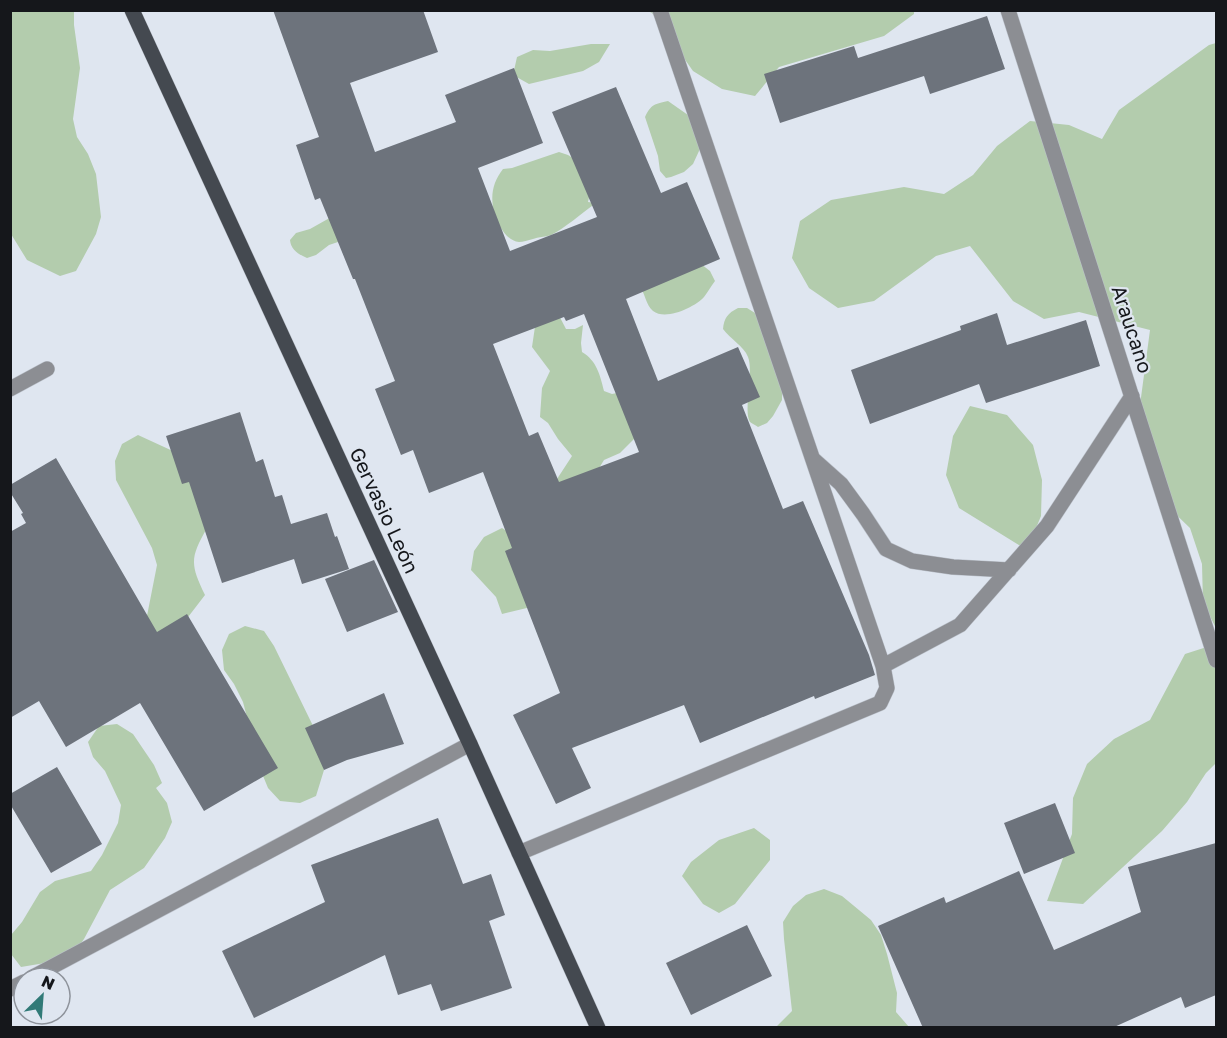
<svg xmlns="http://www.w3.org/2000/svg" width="1227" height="1038" font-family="'Golos Text',sans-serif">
	<rect width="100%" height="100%" fill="#dfe6f0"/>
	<path fill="#b3ccad" d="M11,10L74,11V25L80,68L73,119L77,137L88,154L96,174L101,217L96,234L76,271L60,276L27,260L11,234Z
		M648,11H914V14L884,36L779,67L755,96L722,89L693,71L652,13Z
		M1216,43V628L1203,603L1202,564L1190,528L1163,502L1136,435L1150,330L1079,312L1044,319L1013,301L970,246L936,256L874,301L838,308L809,288L792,258L800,221L831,200L904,187L944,194L973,175L997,146L1030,121L1069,125L1102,139L1119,110L1209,45Z
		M591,44H610L599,62L583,71L529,84L513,75L517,57L533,50L550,51Z
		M668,101L688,115L699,144V151L693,164L684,172L671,177L666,178L660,171L658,156L645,117C651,104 655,104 668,101Z
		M559,152L568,155L576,160L590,193L588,202L596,203C583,212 564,229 551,235C545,237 538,237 533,239C528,240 523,242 519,242C506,241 497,223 494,212C490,195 493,182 503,169L512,168Z
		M342,211L344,240L329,245L316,255L307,258C298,254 291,250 290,240L296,233L310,229Z
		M701,264L710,271L715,281C711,286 708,292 704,297C695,307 666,321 653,311C646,305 645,294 640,286Z
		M553,304L566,329H575L583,325L581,343L582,352C597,361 600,375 604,391L612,394L622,392L641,432L620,453L604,460L590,483L525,495L557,479L572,456L558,439L548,423L540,417L542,388L550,371L532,347L536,320Z
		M738,308H747L755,313L766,330L782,389V400L773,416L767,423L758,427C756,425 752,424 750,422C743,412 754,372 748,357C744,346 730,339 723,329C724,318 728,313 738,308Z
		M970,406L1007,415L1033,445L1042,480L1041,516L1027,550L959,508L946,475L953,436Z
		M138,435L188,458L207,528C190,558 190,564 205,595L185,621L153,637L146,621L157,565L152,548L116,480L115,461L122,444Z
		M502,528L517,538L531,607L502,614L496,597L471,570L474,551L484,537Z
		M245,626L264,631L274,646L316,732L324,770L316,796L300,803L280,801L268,788L261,771L243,702L234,684L224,670L222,650L229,634Z
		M1216,644V763L1206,773L1187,802L1162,831L1083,904L1047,901L1072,834L1073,798L1087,764L1114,739L1150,720L1185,654Z
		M117,724L133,734L154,765L162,783L156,788L167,803L172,822L165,838L144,868L110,890L84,939L73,954L57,961L21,967L11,954V935L22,922L40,892L55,881L91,871L102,855L118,823L121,805L105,771L93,757L88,742L99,726Z
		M754,828L770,840V860L735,904L719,913L703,904L682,876L691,862L719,840Z
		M824,889L842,896L871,920L881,935L887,954L897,993L896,1012L909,1027H776L792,1011L784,939L783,922L793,906L806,895Z"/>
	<path fill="#6d737c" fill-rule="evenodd" d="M273,10H423L438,52L350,83L375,152L456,122L445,95L514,68L543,143L478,168L510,251L597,217L552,112L616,87L661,193L687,182L720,259L626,299L658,381L738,347L760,397L742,405L783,509L803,501L869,655L875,675L815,699L814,696L700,743L684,705L572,748L591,788L556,804L513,715L560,693L505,551L512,548L483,472L429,493L413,450L401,455L375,389L395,381L355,279H353L320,198L315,200L296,145L319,137ZM584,314L639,452L559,482L538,432L529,436L493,344L564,317L566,321Z
		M987,16L1005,69L930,94L924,76L780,123L764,74L854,46L858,58Z
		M997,313L1007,345L1086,320L1100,366L986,403L979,384L870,424L851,370L961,330L960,326Z
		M240,412L256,462L263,459L275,497L282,495L291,524L327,513L335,537L337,536L349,569L302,584L294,559L222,583L189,482L182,484L166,436Z
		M56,458L157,632L187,614L278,768L204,811L140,703L66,747L39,701L10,718V532L26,523L21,514L23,513L10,492V485Z
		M374,560L398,612L347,632L325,579Z
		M384,693L404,744L347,760L324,770L305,728Z
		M57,767L102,844L51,873L10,804V794Z
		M1055,803L1075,853L1024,874L1004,823Z
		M438,818L463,884L491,874L505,915L489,921L512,988L441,1011L431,984L398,995L385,955L254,1018L222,951L325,902L311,865Z
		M1216,843V995L1185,1008L1181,997L1112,1028H923L878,926L944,897L946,903L1019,871L1054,950L1141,912L1128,867Z
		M747,925L772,976L691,1015L666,963Z"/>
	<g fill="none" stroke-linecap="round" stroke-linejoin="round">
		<g stroke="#bbc1ca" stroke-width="16">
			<path id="service" d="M10,389L47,369"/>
		</g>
		<g stroke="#bbc1ca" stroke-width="16">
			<path id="minor" d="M660,10L883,666
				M1008,10L1216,660
				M813,459L841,484L863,514L886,549L912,561L953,567L1009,570
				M519,853L880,703L887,688L883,666L960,625L1047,526L1132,396
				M31,978L470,744
				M10,989L24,982"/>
		</g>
		<g stroke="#bbc1ca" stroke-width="16">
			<path id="primary" d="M132,10L470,744L598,1028"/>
		</g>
		<use href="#service" stroke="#8c8e93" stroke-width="15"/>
		<use href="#minor" stroke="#8c8e93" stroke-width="15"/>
		<use href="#primary" stroke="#444950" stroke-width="15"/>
	</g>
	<g text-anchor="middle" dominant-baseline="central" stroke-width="4.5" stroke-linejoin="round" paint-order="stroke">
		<g font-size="20" fill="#15171b" stroke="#dfe6f0">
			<text transform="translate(1133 329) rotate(72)">Araucano</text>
			<text transform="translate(385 510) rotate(65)">Gervasio León</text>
		</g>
	</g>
	<rect width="1227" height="1038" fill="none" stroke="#15171b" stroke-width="24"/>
	<g transform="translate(42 996) rotate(25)"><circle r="28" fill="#dfe6f0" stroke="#8e939b" stroke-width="1.5"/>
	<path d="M0-4.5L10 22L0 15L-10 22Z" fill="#317a77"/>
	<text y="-9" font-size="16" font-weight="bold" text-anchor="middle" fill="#15171b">N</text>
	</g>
</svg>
